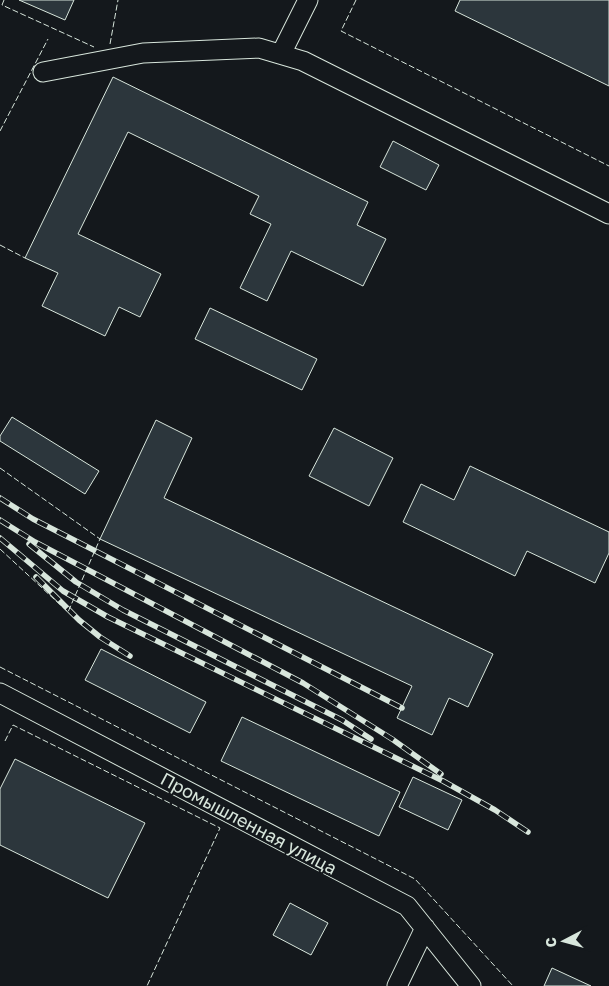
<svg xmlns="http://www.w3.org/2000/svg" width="609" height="986" font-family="'Golos Text',sans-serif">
	<rect width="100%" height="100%" fill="#14181c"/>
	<path fill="#2c363c" stroke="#d8e6dc" d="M19,0H74L65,20Z
		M460,0H609V86L455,11Z
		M113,77L368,202L357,225L386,239L363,286L291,251L267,301L240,288L271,224L250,214L259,196L128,132L78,234L161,274L140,317L119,307L105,336L42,306L58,273L25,258Z
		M393,141L439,165L426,190L380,167Z
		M210,308L317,359L302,390L195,339Z
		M12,417L99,471L85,494L0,441V436Z
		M156,420L192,438L164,498L493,654L468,707L449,698L432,735L397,718L412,686L100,539Z
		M334,428L393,458L369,506L309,476Z
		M470,466L609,532V553L595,583L527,551L515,576L403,522L421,484L454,500Z
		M101,649L206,702L190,733L85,680Z
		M242,717L400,792L379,836L221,761Z
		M15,759L145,823L108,898L0,845V789Z
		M413,777L462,800L448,830L399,807Z
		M290,903L328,923L311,955L273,935Z
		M552,968L591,986H544Z"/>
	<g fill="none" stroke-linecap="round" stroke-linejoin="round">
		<g stroke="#d8e6dc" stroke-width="21">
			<path id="minor" d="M281,54L308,0
				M43,72L143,53L259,48L303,61L609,214
				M0,693L407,906L471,986
				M397,986L425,928"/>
		</g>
		<use href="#minor" stroke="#14181c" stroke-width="19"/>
		<g stroke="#d8e6dc" stroke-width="5.5">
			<path id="rail" d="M0,498L33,519L402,708
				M0,520L35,542L303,683L392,739L441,774
				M0,538L63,591L108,617L443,781L495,810L528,832
				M29,544L76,582L123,610L342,720L371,739
				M36,577L79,620L100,637L130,656"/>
		</g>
		<use href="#rail" stroke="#14181c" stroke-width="4" stroke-dasharray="11" stroke-linecap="butt"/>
		<path stroke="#d8e6dc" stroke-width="1" stroke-dasharray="6 2.5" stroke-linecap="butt" d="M4,0L2,5L94,47
			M356,0L341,31L609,166
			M110,44L118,0
			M0,131L48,39
			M0,245L25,258
			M0,468L100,539L68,612L0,549
			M0,667L415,879L513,986
			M5,741L13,725L220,828L147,986"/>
	</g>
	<g text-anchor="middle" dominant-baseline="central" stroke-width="4" stroke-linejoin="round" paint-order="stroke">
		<g font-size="18" fill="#d8e6dc" stroke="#14181c">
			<text transform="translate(249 823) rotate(28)">Промышленная улица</text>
		</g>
	</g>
	<g transform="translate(564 941) rotate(264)" stroke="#14181c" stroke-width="4" paint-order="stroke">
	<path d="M0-4L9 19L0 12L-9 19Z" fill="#d8e6dc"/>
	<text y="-8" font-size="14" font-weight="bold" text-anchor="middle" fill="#d8e6dc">С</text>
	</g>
</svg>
